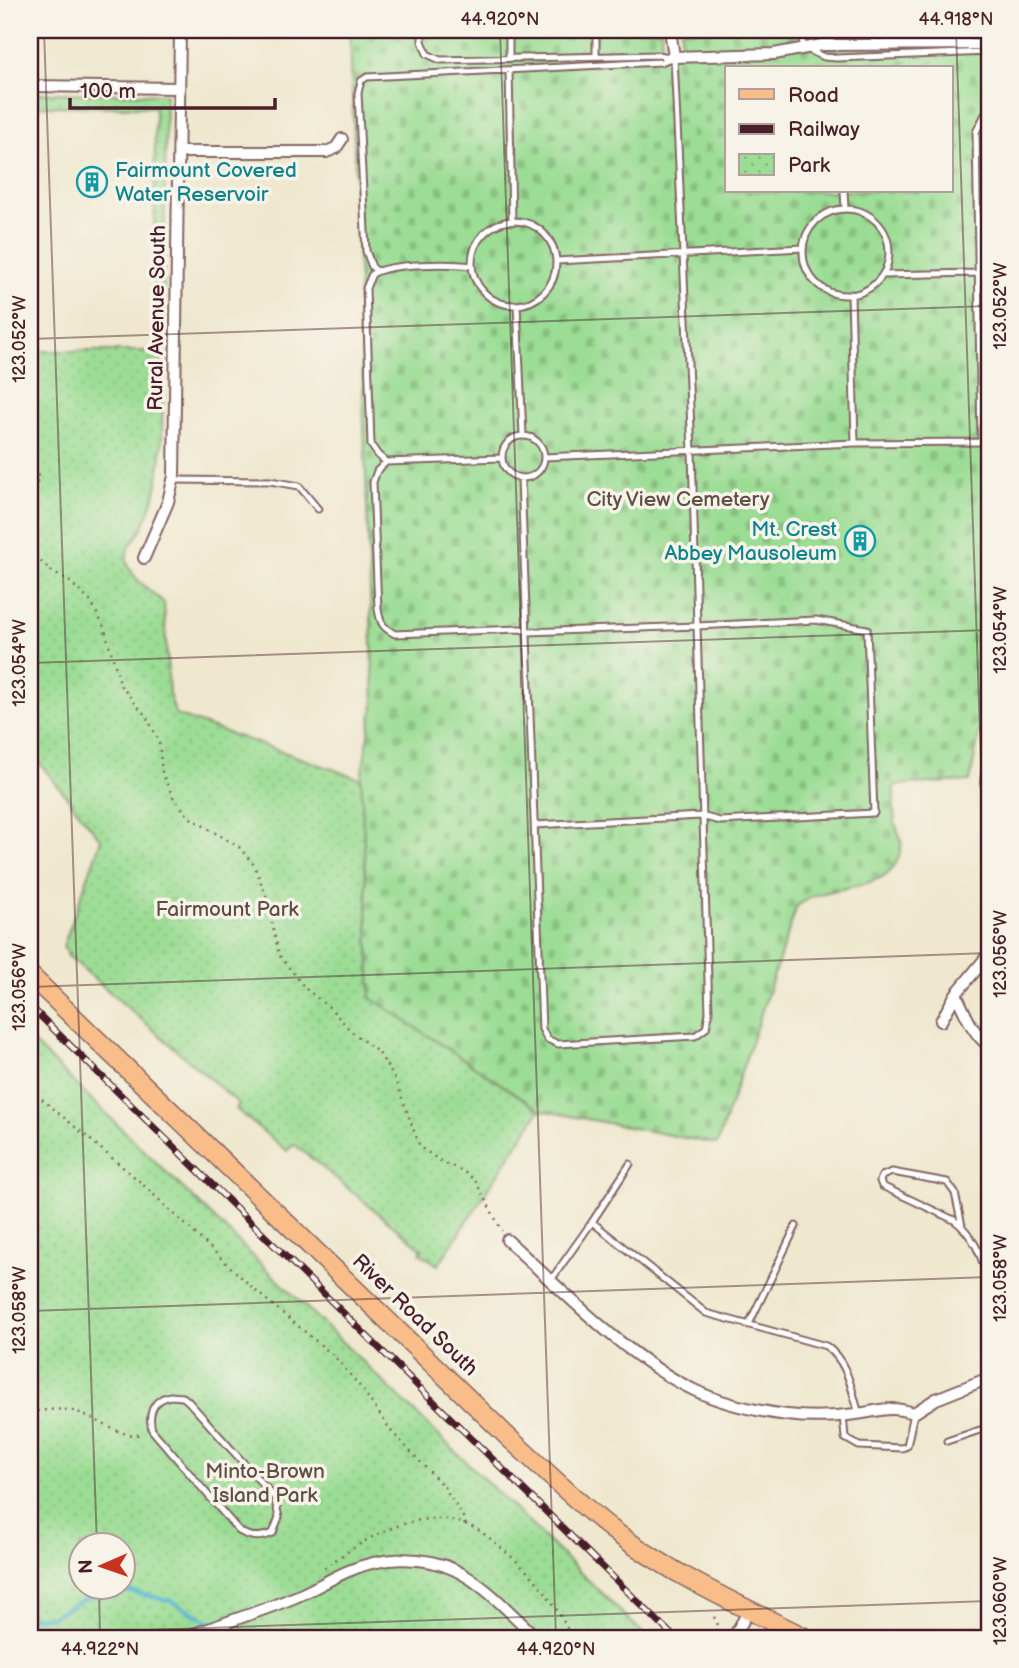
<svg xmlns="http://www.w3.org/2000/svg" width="1019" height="1668" font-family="'Balsamiq Sans',sans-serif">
	<defs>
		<pattern id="cemetery-stones" width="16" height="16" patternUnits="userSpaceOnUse" patternTransform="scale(1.75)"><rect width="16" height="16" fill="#9bdd94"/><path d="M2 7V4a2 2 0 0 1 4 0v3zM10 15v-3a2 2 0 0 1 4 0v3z" fill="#87bd80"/></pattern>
		<pattern id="park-dots" width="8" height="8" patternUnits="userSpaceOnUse" patternTransform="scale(1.75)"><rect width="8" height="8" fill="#9bdd94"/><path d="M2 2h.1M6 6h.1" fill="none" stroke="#87bd80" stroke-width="1.8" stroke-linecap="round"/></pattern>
	</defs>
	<rect width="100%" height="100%" fill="#f7f3e8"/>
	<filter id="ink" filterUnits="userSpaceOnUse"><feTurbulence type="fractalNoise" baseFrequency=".0143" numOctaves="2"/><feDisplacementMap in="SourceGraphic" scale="14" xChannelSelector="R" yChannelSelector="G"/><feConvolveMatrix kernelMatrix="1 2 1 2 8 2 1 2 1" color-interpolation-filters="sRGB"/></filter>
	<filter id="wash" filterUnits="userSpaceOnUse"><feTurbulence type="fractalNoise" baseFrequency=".00686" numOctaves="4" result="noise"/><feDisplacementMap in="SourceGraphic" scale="28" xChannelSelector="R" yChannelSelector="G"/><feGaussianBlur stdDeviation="1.57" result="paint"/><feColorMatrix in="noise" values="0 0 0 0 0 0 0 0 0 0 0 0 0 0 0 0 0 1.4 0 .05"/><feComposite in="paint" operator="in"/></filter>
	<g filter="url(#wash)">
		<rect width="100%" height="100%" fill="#efe8cf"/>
		<path fill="url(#cemetery-stones)" stroke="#727e60" stroke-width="2" fill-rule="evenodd" d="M350,30H661L662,48H681V30H989V684L970,781L894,785C894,797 893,811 895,823C897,832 903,838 901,849C894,889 846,885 816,895C809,897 803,902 797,906L717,1144L540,1110L371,998L361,779L374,702ZM727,68H951V191H727Z"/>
		<path fill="url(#park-dots)" stroke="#727e60" stroke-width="2" fill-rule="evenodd" d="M30,93L166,94L162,443C159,475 157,499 142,528C136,540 124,547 127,562C131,578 152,592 164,603L169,694L176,715L361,779L371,998L540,1110L438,1265L420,1253L422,1249L294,1144L287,1151L236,1109L239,1104L67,955L69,953L63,947L101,840L30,751V351H154L155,107L30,106V258Z
			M30,1040L648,1638H30ZM80,1546H122V1588H80Z"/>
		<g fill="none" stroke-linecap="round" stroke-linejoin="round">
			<path stroke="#4fb3ce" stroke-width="4.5" d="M30,1617H50L87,1598L127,1591L172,1601L237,1638"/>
		</g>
	</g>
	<g filter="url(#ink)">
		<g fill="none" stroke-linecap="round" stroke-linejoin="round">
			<g stroke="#846564" stroke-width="9">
				<path id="service" d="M422,30V41L427,54L440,60L658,55L670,57
					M509,30V58
					M596,30V56
					M800,30L804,48L824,57L837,58L989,52
					M873,30L874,44
					M509,70L512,222
					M844,191L845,208
					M803 252a43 43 0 1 1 86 0a43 43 0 1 1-86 0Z
					M472 263a42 42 0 1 1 84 0a42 42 0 1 1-84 0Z
					M556,261L803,248
					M472,266C450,263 390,263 372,274L366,288L371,445L378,455L386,462L502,458
					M377,271L372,267L366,251L358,93L361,81L367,77L661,62L674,57
					M882,275L977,273
					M851,294L855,443
					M517,305L523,435
					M502 457a21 21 0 1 1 42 0a21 21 0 1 1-42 0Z
					M544,457L855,443L981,442L976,132L989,107
					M386,462L377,471L373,482L378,609C380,623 383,628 395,634L521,629L528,632L697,626L692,451L674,57
					M521,478L542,1029L547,1039L558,1044L695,1036L706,1028L709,1013L697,626L816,620L867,629L874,813L720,821L701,816L535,825
					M174,480L270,481L299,486L318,509
					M592,1222L630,1164
					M962,1226L955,1193L947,1182L892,1172L882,1176L880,1181L882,1186L954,1220C975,1236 981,1256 989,1280
					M551,1280L592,1222L706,1313L826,1346C848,1362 851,1388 859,1414
					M749,1324L796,1226
					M170,1396L183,1397L188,1401L274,1497L279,1517L273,1533C262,1538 250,1538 239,1531L152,1430C148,1414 152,1400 170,1396Z
					M843,1415L845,1438L859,1446L902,1448L907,1446L914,1413
					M947,1441L989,1427"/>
			</g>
			<g stroke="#846564" stroke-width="14">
				<path id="minor" d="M670,30L674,57L774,54L822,45L989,44
					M30,86L179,88
					M179,152H326L336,148L342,139
					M144,558L168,502L174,476L180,30
					M989,758L986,782L989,794
					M956,994C965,1013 972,1033 989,1046
					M941,1021L956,994L989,954
					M507,1240C563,1291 627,1358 694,1390C723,1404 756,1411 787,1415C810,1418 834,1417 856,1414C882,1411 887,1405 914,1413L936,1399L989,1378
					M182,1638C219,1625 256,1613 293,1598C311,1591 328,1580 346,1572C379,1557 421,1554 455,1570C486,1585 512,1615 537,1638
					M733,1638L750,1609"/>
			</g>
			<g stroke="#846564" stroke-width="21">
				<path id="primary" d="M30,975L509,1438C545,1470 579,1505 618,1534C675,1576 743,1607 806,1638"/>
			</g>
			<path stroke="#846564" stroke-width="2.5" stroke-dasharray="2 5" stroke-linecap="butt" d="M30,463L38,474L36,493L30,506
				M30,552L54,573L69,581L91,602L104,627L121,686L146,716L159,741L162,773L173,797L189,817L239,847L254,865L266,895L279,955L306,989L330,1008L351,1031L379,1053L395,1079L420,1147L442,1162L463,1171L475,1180L502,1231
				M30,1092L42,1099L138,1180L256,1291L335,1357L362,1389L392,1432L445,1488L463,1517L465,1525
				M30,1412C46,1410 64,1407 80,1413C101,1420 121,1439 143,1434
				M324,1568C367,1537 424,1500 478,1530C488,1536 498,1545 507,1553C539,1580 554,1601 572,1638
				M713,1638L718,1625L713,1615"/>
			<use href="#service" stroke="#fff" stroke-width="5"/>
			<use href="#minor" stroke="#fff" stroke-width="10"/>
			<use href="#primary" stroke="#f8bd88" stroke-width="18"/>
			<g stroke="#4a1f2b" stroke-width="7">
				<path id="rail" d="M30,1006L675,1638"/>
			</g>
			<use href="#rail" stroke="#f7f3e8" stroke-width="4.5" stroke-dasharray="13" stroke-linecap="butt"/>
		</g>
	</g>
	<path fill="none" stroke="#4a1f2b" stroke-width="2" stroke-opacity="0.45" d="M44,30L97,1546M500,30L556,1638M956,30L989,994M30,339L989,306M30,663L989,630M30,987L989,953M30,1311L989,1277M99,1588L100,1638M30,1634L989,1601"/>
	<defs>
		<g id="building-ring" transform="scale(1.575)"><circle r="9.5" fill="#f7f3e8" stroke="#0f9aa8" stroke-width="1.5"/><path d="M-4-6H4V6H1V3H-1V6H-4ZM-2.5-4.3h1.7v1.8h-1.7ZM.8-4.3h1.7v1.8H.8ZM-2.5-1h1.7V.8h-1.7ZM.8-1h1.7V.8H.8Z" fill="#0f9aa8"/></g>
	</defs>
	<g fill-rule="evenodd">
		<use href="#building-ring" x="92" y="182"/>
		<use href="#building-ring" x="860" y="541"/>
	</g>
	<g text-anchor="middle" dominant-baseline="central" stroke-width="7" stroke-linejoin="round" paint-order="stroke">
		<g font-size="21" fill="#0d838f" stroke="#f7f3e8" text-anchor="start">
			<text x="115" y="170">Fairmount Covered<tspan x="115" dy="24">Water Reservoir</tspan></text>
			<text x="837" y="529" text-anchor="end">Mt. Crest<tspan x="837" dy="24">Abbey Mausoleum</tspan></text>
		</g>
		<g font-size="21" fill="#4a1f2b" stroke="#f7f3e8">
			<text transform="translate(157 318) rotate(-89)">Rural Avenue South</text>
			<text transform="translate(415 1315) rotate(44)">River Road South</text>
		</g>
		<g font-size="21" fill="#5e4e45" stroke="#f7f3e8">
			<text x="678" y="499">City View Cemetery</text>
			<text x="227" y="909">Fairmount Park</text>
			<text x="265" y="1471">Minto-Brown<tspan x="265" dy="24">Island Park</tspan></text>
		</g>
	</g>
	<rect width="1019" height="1668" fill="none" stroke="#f7f3e8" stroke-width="77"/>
	<rect x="725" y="66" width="228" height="126" fill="#f7f3e8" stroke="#b29e9c" stroke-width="2"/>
	<rect x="739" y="89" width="35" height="10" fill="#f8bd88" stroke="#b29e9c" stroke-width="2"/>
	<text x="788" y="102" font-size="21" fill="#4a1f2b">Road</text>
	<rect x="739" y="124" width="35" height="10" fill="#4a1f2b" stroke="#b29e9c" stroke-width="2"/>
	<text x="788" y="136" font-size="21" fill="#4a1f2b">Railway</text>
	<rect x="739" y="154" width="35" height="21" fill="url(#park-dots)" stroke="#b29e9c" stroke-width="2"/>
	<text x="788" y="172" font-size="21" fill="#4a1f2b">Park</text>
	<g transform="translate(102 1566) rotate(268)"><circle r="33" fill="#f7f3e8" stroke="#b29e9c" stroke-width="2"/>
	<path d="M0-5L12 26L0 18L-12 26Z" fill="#c8321e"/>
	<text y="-10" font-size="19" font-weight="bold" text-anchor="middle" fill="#4a1f2b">N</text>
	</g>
	<path d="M70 98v10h205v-10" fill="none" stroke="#4a1f2b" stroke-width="3.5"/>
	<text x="80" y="98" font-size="21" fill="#4a1f2b" stroke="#f7f3e8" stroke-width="5" paint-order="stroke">100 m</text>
	<rect x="38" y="38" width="943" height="1592" fill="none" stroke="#4a1f2b" stroke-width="2.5"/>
	<g font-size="18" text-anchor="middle" fill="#4a1f2b">
		<text x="500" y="25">44.920°N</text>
		<text x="956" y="25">44.918°N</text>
		<text transform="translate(1000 306) rotate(-90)" y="6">123.052°W</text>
		<text transform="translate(19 339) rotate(-90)" y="6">123.052°W</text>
		<text transform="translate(1000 630) rotate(-90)" y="6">123.054°W</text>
		<text transform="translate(19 663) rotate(-90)" y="6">123.054°W</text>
		<text transform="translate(1000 954) rotate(-90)" y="6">123.056°W</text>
		<text transform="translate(19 987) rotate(-90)" y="6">123.056°W</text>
		<text transform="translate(1000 1278) rotate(-90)" y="6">123.058°W</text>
		<text transform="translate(19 1310) rotate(-90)" y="6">123.058°W</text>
		<text transform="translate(1000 1601) rotate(-90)" y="6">123.060°W</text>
		<text x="100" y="1655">44.922°N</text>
		<text x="556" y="1655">44.920°N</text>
	</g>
</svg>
